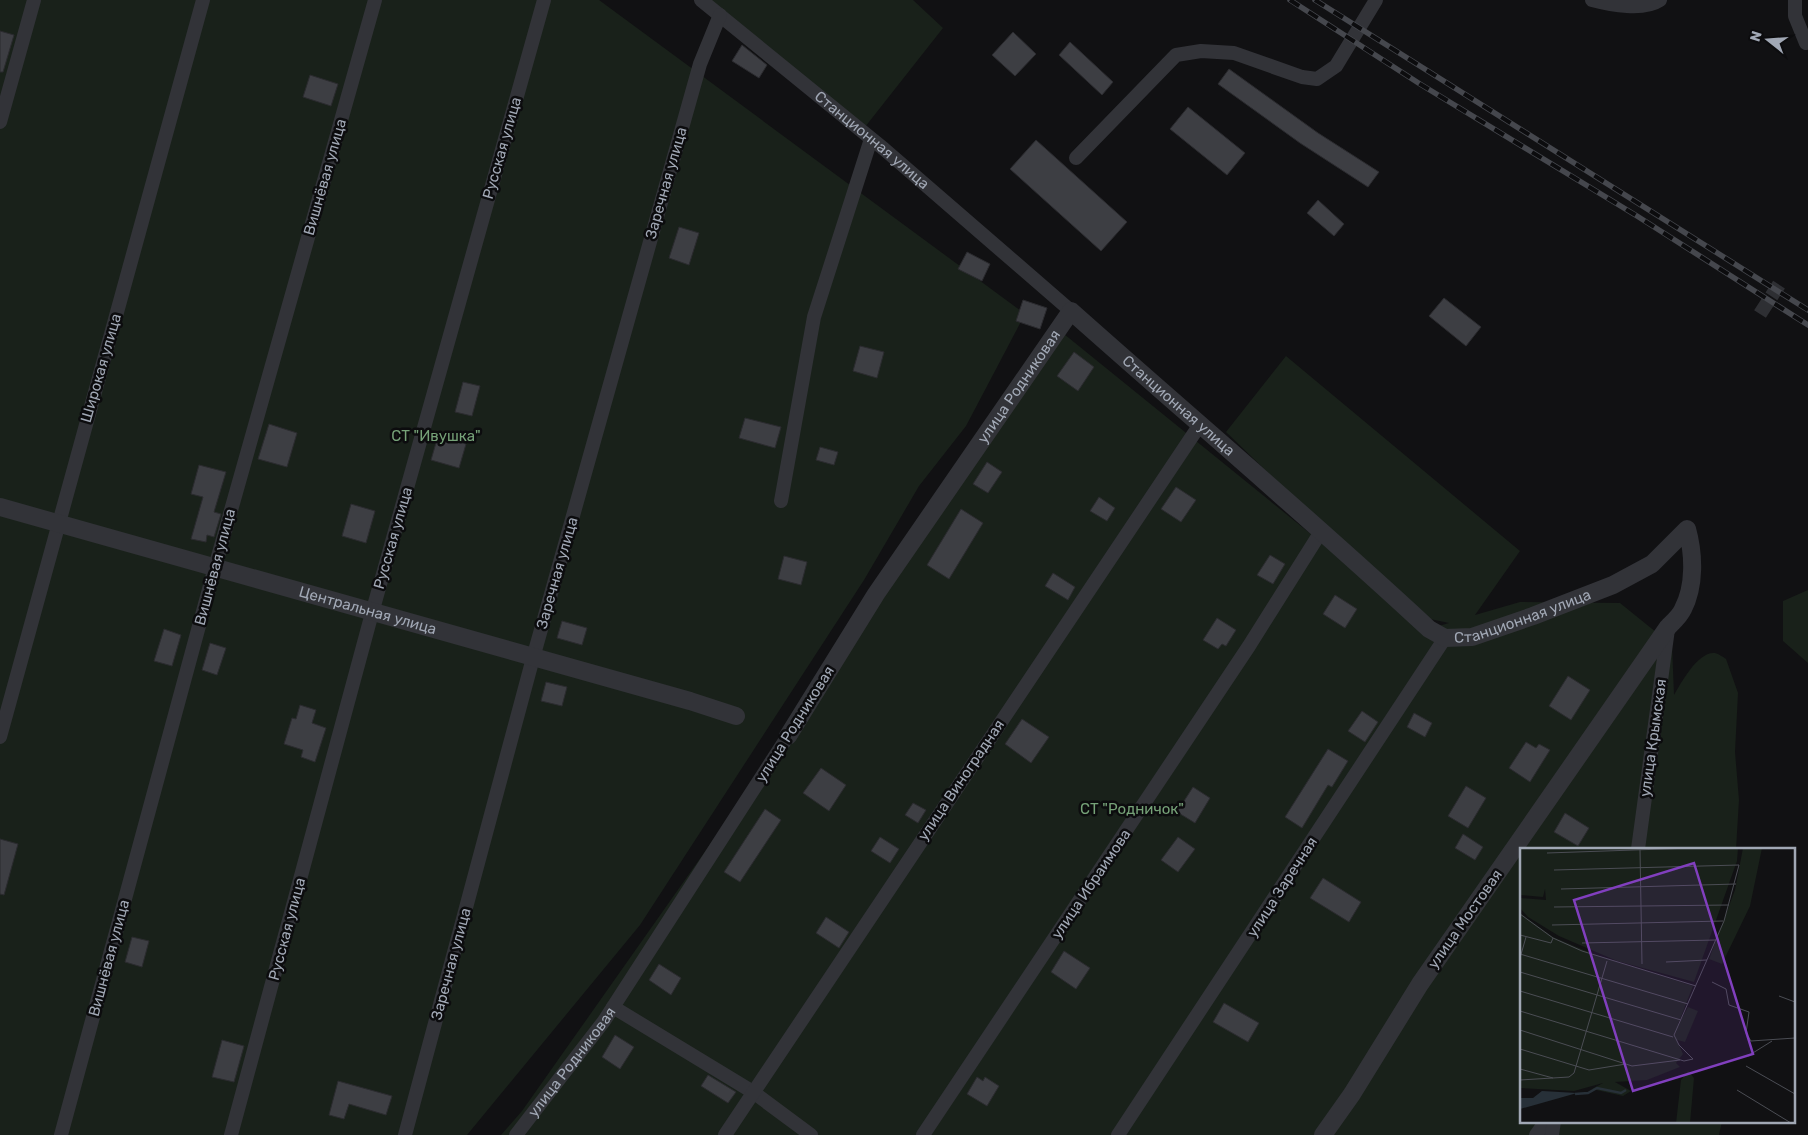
<svg xmlns="http://www.w3.org/2000/svg" width="1808" height="1135" font-family="Rubik,sans-serif">
	<rect width="100%" height="100%" fill="#111113"/>
	<path fill="#19211a" d="M0,0H599L1025,314L966,426L919,486L864,580L640,925L467,1135H0Z
		M710,0H913L943,28L865,127Z
		M1064,334L1428,629L1449,623L1416,616L1226,432L1286,356L1520,551L1475,615L1520,602L1620,603L1672,645L1674,695C1681,683 1698,651 1715,653C1719,654 1723,657 1726,659L1738,693L1735,752L1739,800L1736,849H1522V1121H1722L1719,1135H501L522,1111L766,765Z
		M1808,590V663L1783,641V601Z"/>
	<path fill="#3d3e43" stroke="#2b2b2f" d="M0,31L14,35L3,72H0Z
		M1013,32L1036,54L1015,76L992,55Z
		M1070,42L1113,82L1102,95L1059,55Z
		M742,45L767,65L759,78L732,61Z
		M1229,69L1318,133L1379,172L1368,187L1300,143L1218,84Z
		M310,75L338,84L331,106L303,97Z
		M1188,107L1245,153L1227,175L1170,129Z
		M1036,140L1127,222L1101,251L1010,169Z
		M1318,200L1344,224L1334,236L1307,213Z
		M679,227L699,233L689,265L669,258Z
		M967,252L990,264L982,281L958,269Z
		M1444,298L1481,327L1466,346L1429,316Z
		M1023,300L1047,308L1040,329L1016,321Z
		M860,346L884,352L877,378L853,371Z
		M1074,352L1094,367L1078,391L1057,376Z
		M463,382L480,386L472,416L455,412Z
		M745,418L781,427L775,448L739,438Z
		M269,424L297,433L287,467L258,459Z
		M438,436L466,444L459,468L431,460Z
		M820,447L838,452L834,465L816,460Z
		M987,462L1002,472L988,493L973,484Z
		M199,465L226,472L214,512L221,514L214,537L207,535L206,542L191,539L203,497L191,494Z
		M1176,487L1196,500L1181,522L1161,509Z
		M1099,497L1115,508L1107,521L1090,511Z
		M351,504L375,511L366,543L342,536Z
		M961,509L983,523L949,579L927,565Z
		M1270,555L1285,564L1273,584L1257,575Z
		M784,556L807,562L801,585L778,579Z
		M1053,573L1075,587L1068,600L1045,586Z
		M1335,595L1357,609L1345,628L1323,614Z
		M1217,618L1236,630L1226,646L1222,644L1218,649L1203,640Z
		M562,621L587,628L582,645L557,638Z
		M164,629L181,635L172,666L154,661Z
		M210,643L226,648L217,675L202,670Z
		M1568,676L1590,690L1571,720L1549,706Z
		M546,682L567,687L562,706L541,701Z
		M300,705L316,710L312,723L326,728L315,762L301,757L303,750L284,744L292,718L296,719Z
		M1362,711L1378,722L1365,742L1348,731Z
		M1414,713L1432,723L1425,737L1407,727Z
		M1022,719L1049,737L1031,763L1005,744Z
		M1526,742L1536,748L1539,744L1550,750L1530,782L1509,768Z
		M1328,749L1348,761L1332,787L1328,785L1302,828L1285,817Z
		M821,768L846,785L829,811L803,793Z
		M1466,786L1486,798L1468,828L1448,816Z
		M1193,787L1210,798L1195,823L1177,812Z
		M913,803L926,810L918,823L905,815Z
		M765,809L781,820L740,882L724,872Z
		M1565,813L1589,828L1578,846L1554,832Z
		M1463,834L1483,847L1475,860L1455,848Z
		M880,837L899,849L890,863L871,851Z
		M1178,837L1195,849L1178,872L1161,860Z
		M0,839L18,844L4,895L0,894Z
		M1323,878L1361,902L1349,922L1310,898Z
		M826,917L849,932L839,948L816,933Z
		M132,937L149,941L142,967L125,962Z
		M1064,951L1090,968L1076,989L1051,972Z
		M659,964L681,978L671,995L649,980Z
		M1224,1003L1259,1023L1248,1042L1213,1022Z
		M615,1035L634,1047L620,1069L602,1057Z
		M222,1040L244,1046L234,1082L212,1077Z
		M708,1075L736,1092L728,1103L701,1086Z
		M977,1077L983,1081L985,1077L999,1086L987,1106L967,1094Z
		M338,1081L392,1096L386,1115L349,1104L344,1119L329,1115Z"/>
	<g fill="none" stroke-linecap="round" stroke-linejoin="round">
		<path stroke="#2e2f33" stroke-width="14" stroke-dasharray="14 7" stroke-linecap="butt" d="M1760,314L1782,280"/>
		<g stroke="#323338" stroke-width="14">
			<path id="s1" d="M701,0L884,149L1071,311"/>
			<path d="M1592,0C1611,5 1644,11 1660,0"/>
			<path d="M1795,0V16L1806,43"/>
			<path d="M0,122L34,0"/>
			<path d="M1076,158L1176,55L1201,51L1234,53L1302,77L1317,79L1336,66L1376,0"/>
			<path d="M781,501L814,317L871,139"/>
			<path d="M0,737L203,0"/>
			<path d="M1638,849L1668,629"/>
			<path d="M613,1007L753,1092L811,1135"/>
			<path d="M61,1135L215,567L375,0"/>
			<path d="M231,1135L372,613L544,0"/>
			<path d="M405,1135L533,658L700,64L720,15"/>
			<path id="s2" d="M516,1135L604,1021L788,736"/>
			<path d="M725,1135L1199,426"/>
			<path d="M923,1135L1249,646L1322,530"/>
			<path d="M1118,1135L1445,638"/>
			<path d="M1536,1135L1546,1121"/>
			<path d="M1552,1135L1554,1121"/>
		</g>
		<g stroke="#323338" stroke-width="18">
			<path id="s3" d="M0,507L690,701L736,716"/>
			<path id="s4" d="M788,736L876,594L1071,311C1190,417 1312,520 1429,629L1445,638L1472,637L1533,616L1613,585L1652,564L1687,529C1694,554 1695,586 1683,609C1680,616 1673,622 1668,627L1420,984L1352,1094L1323,1135"/>
		</g>
		<g stroke="#45474d" stroke-width="5.5">
			<path id="rail" d="M1290,0L1420,84L1637,216L1808,325
				M1315,0L1808,310"/>
		</g>
		<use href="#rail" stroke="#0c0c0e" stroke-width="4" stroke-dasharray="11" stroke-linecap="butt"/>
	</g>
	<g text-anchor="middle" dominant-baseline="central" stroke-width="5" stroke-linejoin="round" paint-order="stroke">
		<g font-size="15" fill="#a1a8b5" stroke="#0c0c0e">
			<text stroke="none"><textPath href="#s1" startOffset="221">Станционная улица</textPath></text>
			<text transform="translate(502 148) rotate(-74)">Русская улица</text>
			<text transform="translate(325 177) rotate(-74)">Вишнёвая улица</text>
			<text transform="translate(666 183) rotate(-74)">Заречная улица</text>
			<text transform="translate(101 368) rotate(-74)">Широкая улица</text>
			<text stroke="none"><textPath href="#s4" startOffset="419">улица Родниковая</textPath></text>
			<text stroke="none"><textPath href="#s4" startOffset="654">Станционная улица</textPath></text>
			<text transform="translate(393 538) rotate(-74)">Русская улица</text>
			<text transform="translate(215 567) rotate(-75)">Вишнёвая улица</text>
			<text transform="translate(557 573) rotate(-74)">Заречная улица</text>
			<text stroke="none"><textPath href="#s3" startOffset="382">Центральная улица</textPath></text>
			<text stroke="none"><textPath href="#s4" startOffset="1089">Станционная улица</textPath></text>
			<text transform="translate(795 724) rotate(-58)">улица Родниковая</text>
			<text transform="translate(1653 738) rotate(-82)">улица Крымская</text>
			<text transform="translate(961 780) rotate(-56)">улица Виноградная</text>
			<text transform="translate(1091 884) rotate(-56)">улица Ибраимова</text>
			<text transform="translate(1282 887) rotate(-57)">улица Заречная</text>
			<text transform="translate(1465 919) rotate(-55)">улица Мостовая</text>
			<text transform="translate(287 929) rotate(-75)">Русская улица</text>
			<text transform="translate(109 958) rotate(-75)">Вишнёвая улица</text>
			<text transform="translate(451 964) rotate(-75)">Заречная улица</text>
			<text stroke="none"><textPath href="#s2" startOffset="92">улица Родниковая</textPath></text>
		</g>
		<g font-size="15" fill="#76a278" stroke="#0c0c0e">
			<text x="436" y="436">СТ "Ивушка"</text>
			<text x="1132" y="809">СТ "Родничок"</text>
		</g>
	</g>
	<g transform="translate(1520 848)">
		<rect width="275" height="275" fill="#111113"/>
		<path d="M0,0H218L217,13L174,134L97,113L39,88L8,69L0,60V50L26,52L25,41L23,49L0,47ZM223,0H242L230,58L202,116L189,111L215,42ZM0,65L33,89L73,106L173,138L157,179L168,159L178,163L165,194L157,192L163,206L156,215L160,219L127,232L95,234L111,243L103,248L72,241L83,235L54,243L0,240ZM168,223L174,230L170,275H156L161,232Z" fill="#19211a"/>
		<path d="M22,243L57,245L0,261V250H13Z" fill="#273038"/>
		<path fill="none" stroke="#273038" stroke-width="2.5" d="M55,246L68,245L77,240L101,245L106,242"/>
		<path fill="none" stroke="#4b4d54" stroke-width="1" d="M120,2L122,116M27,5L172,0M34,22L219,17L204,73L154,187L159,197L173,211M41,41L216,36M34,59L209,57M0,66L33,90L62,103L176,138M32,77L203,73M0,87L31,95L33,90M62,95L196,92M0,106L168,156M0,110L6,89M146,114L187,112M0,124L161,172M192,134L206,141L209,157L229,164L226,185L231,193L275,190M0,143L153,189M259,148L275,154M0,163L164,213L173,211M0,182L112,218L160,212M0,201L69,222L106,216M228,208L252,193M226,218L275,246M0,221L33,230M0,232L49,229L54,225L87,113M217,242L271,275"/>
		<path fill="#813fbe" fill-opacity="0.15" stroke="#813fbe" stroke-width="2.5" d="M174,15L233,206L113,243L54,52Z"/>
		<rect width="275" height="275" fill="none" stroke="#a1a8b5" stroke-width="2.5"/>
	</g>
	<g transform="translate(1768 40) rotate(287)" stroke="#0c0c0e" stroke-width="4" paint-order="stroke">
	<path d="M0-4L9 19L0 12L-9 19Z" fill="#a1a8b5"/>
	<text y="-8" font-size="14" font-weight="bold" text-anchor="middle" fill="#a1a8b5">N</text>
	</g>
</svg>
